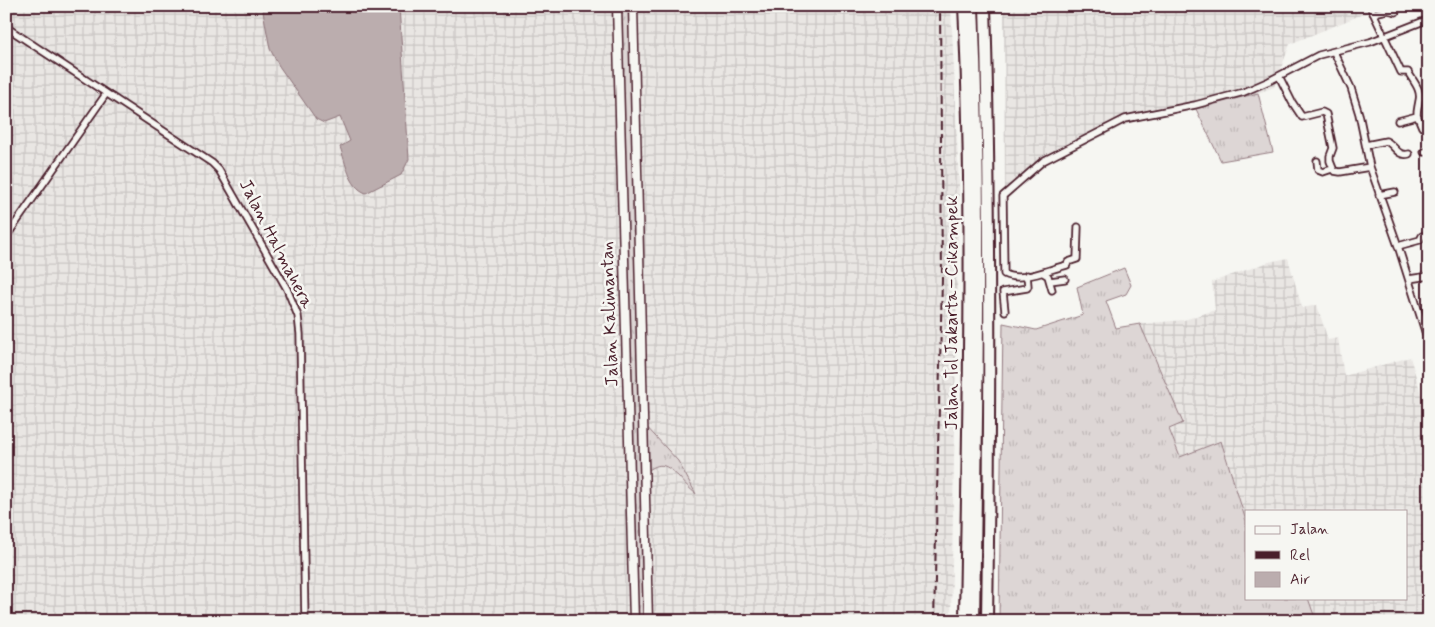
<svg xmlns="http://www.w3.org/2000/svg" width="1435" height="627" font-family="Mynerve,sans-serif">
	<defs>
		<pattern id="industrial-grid" width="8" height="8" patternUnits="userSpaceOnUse" patternTransform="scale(1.25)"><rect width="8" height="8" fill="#e9e6e3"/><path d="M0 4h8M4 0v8" fill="none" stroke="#c9c5c3"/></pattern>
		<pattern id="grass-tufts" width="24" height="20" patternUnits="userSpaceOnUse" patternTransform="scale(1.25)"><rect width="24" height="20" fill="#ddd6d5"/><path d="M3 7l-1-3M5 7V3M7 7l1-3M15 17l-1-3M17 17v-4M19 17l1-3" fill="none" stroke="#bfb7b7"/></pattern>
	</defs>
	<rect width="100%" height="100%" fill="#f6f6f2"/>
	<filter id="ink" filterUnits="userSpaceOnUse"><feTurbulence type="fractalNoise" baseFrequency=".02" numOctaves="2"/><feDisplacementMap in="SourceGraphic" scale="10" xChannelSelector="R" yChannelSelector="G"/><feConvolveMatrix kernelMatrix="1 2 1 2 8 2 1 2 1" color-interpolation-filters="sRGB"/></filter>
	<g filter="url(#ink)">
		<path fill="url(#industrial-grid)" d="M6,6H951L959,185L951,621H6Z
			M1004,6H1372L1373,10L1290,44L1274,87L1258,93L1196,109L1139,118L1045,165L1005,194Z
			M1288,258L1302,308L1317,305L1328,340L1338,338L1344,376L1410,357L1422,397L1429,395V621H1316L1308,598H1406V511H1246V521L1221,441L1180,457L1169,428L1182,423L1140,324L1184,320L1215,310L1212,282L1269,262Z"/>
		<path fill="url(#grass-tufts)" stroke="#947a80" d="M617,6H633L644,424L678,461L696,494C690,489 684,483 679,477C666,465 661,460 645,473L648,621H634Z
			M1258,93L1273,152L1221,161L1196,109Z
			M1124,268L1131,285L1126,294L1106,301L1116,328L1140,324L1183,423L1169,429L1180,457L1221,441L1246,521V598H1308L1316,621H1208L1207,619L1197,621H999L1003,323L1036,330L1083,315L1077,287Z"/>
		<path fill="#bbadae" stroke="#8e747a" d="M262,6H399L409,159L401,175L366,193C349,187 346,163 340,147L350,141L340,117L324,123L316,119L279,66L270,49Z"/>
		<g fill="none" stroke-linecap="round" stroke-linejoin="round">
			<g stroke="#4a1f2b" stroke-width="9">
				<path id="minor" d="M1370,6L1401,72H1408C1413,81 1422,90 1419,101C1418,108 1417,108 1417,116L1398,121
					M1373,13L1388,10L1396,12
					M6,27L212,163L219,170L287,289L298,316L300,334L305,621
					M1334,52L1351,88L1359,114L1370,167L1398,246L1429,344
					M1279,76L1292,102L1302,117L1322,112L1326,114L1333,148L1330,156V161L1334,171L1340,172L1370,167
					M1417,115L1422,127H1429
					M1366,145L1386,141C1395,145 1397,157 1409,154
					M1424,152H1429
					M1317,161L1318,170L1323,172L1332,169
					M1379,195L1395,192
					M1078,227L1077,259L1068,262L1067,265C1049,269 1022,283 1004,274L1003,196L1043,161L1125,119L1195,105L1244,92L1269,81L1319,55L1370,42L1429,19
					M6,237L106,94
					M1398,246L1420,240L1422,236L1429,234
					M1043,273L1048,276L1052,290
					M1409,279L1429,276
					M1050,281L1065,279
					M1005,311L1003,292L1027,288L1028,286L1027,275"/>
			</g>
			<g stroke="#4a1f2b" stroke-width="11">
				<path id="tertiary" d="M617,6L634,621
					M633,6L648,621"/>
			</g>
			<g stroke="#4a1f2b" stroke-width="14">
				<path id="motorway" d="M964,6C974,211 968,416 965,621
					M973,6C982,211 977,416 974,621
					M985,6C991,211 990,416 987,621"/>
			</g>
			<use href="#minor" stroke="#f6f6f2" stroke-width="5.5"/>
			<use href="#tertiary" stroke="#f6f6f2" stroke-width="8"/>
			<use href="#motorway" stroke="#f6f6f2" stroke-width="10"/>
			<path stroke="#4a1f2b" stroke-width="2" stroke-dasharray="8 4" stroke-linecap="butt" d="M934,621L942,279L940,6"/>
		</g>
	</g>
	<g text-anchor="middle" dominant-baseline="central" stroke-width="5" stroke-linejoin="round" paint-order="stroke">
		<g font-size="18" fill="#4a1f2b" stroke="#f6f6f2">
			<text transform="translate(276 244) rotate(63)">Jalan Halmahera</text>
			<text transform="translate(952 313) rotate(-90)">Jalan Tol Jakarta–Cikampek</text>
			<text transform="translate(610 314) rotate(-92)">Jalan Kalimantan</text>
		</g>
	</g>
	<rect width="1435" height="627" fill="none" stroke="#f6f6f2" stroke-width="25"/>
	<rect x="12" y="12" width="1410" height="602" fill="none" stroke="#4a1f2b" stroke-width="2" filter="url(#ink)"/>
	<rect x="1245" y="510" width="162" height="90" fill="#f6f6f2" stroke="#b1a0a2"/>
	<rect x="1255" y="526" width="25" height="8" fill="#f6f6f2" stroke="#b1a0a2"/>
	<text x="1290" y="534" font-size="15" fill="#4a1f2b">Jalan</text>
	<rect x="1255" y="551" width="25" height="8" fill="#4a1f2b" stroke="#b1a0a2"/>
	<text x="1290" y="560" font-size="15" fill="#4a1f2b">Rel</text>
	<rect x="1255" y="572" width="25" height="15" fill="#bbadae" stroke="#b1a0a2"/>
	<text x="1290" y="584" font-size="15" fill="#4a1f2b">Air</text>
</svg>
